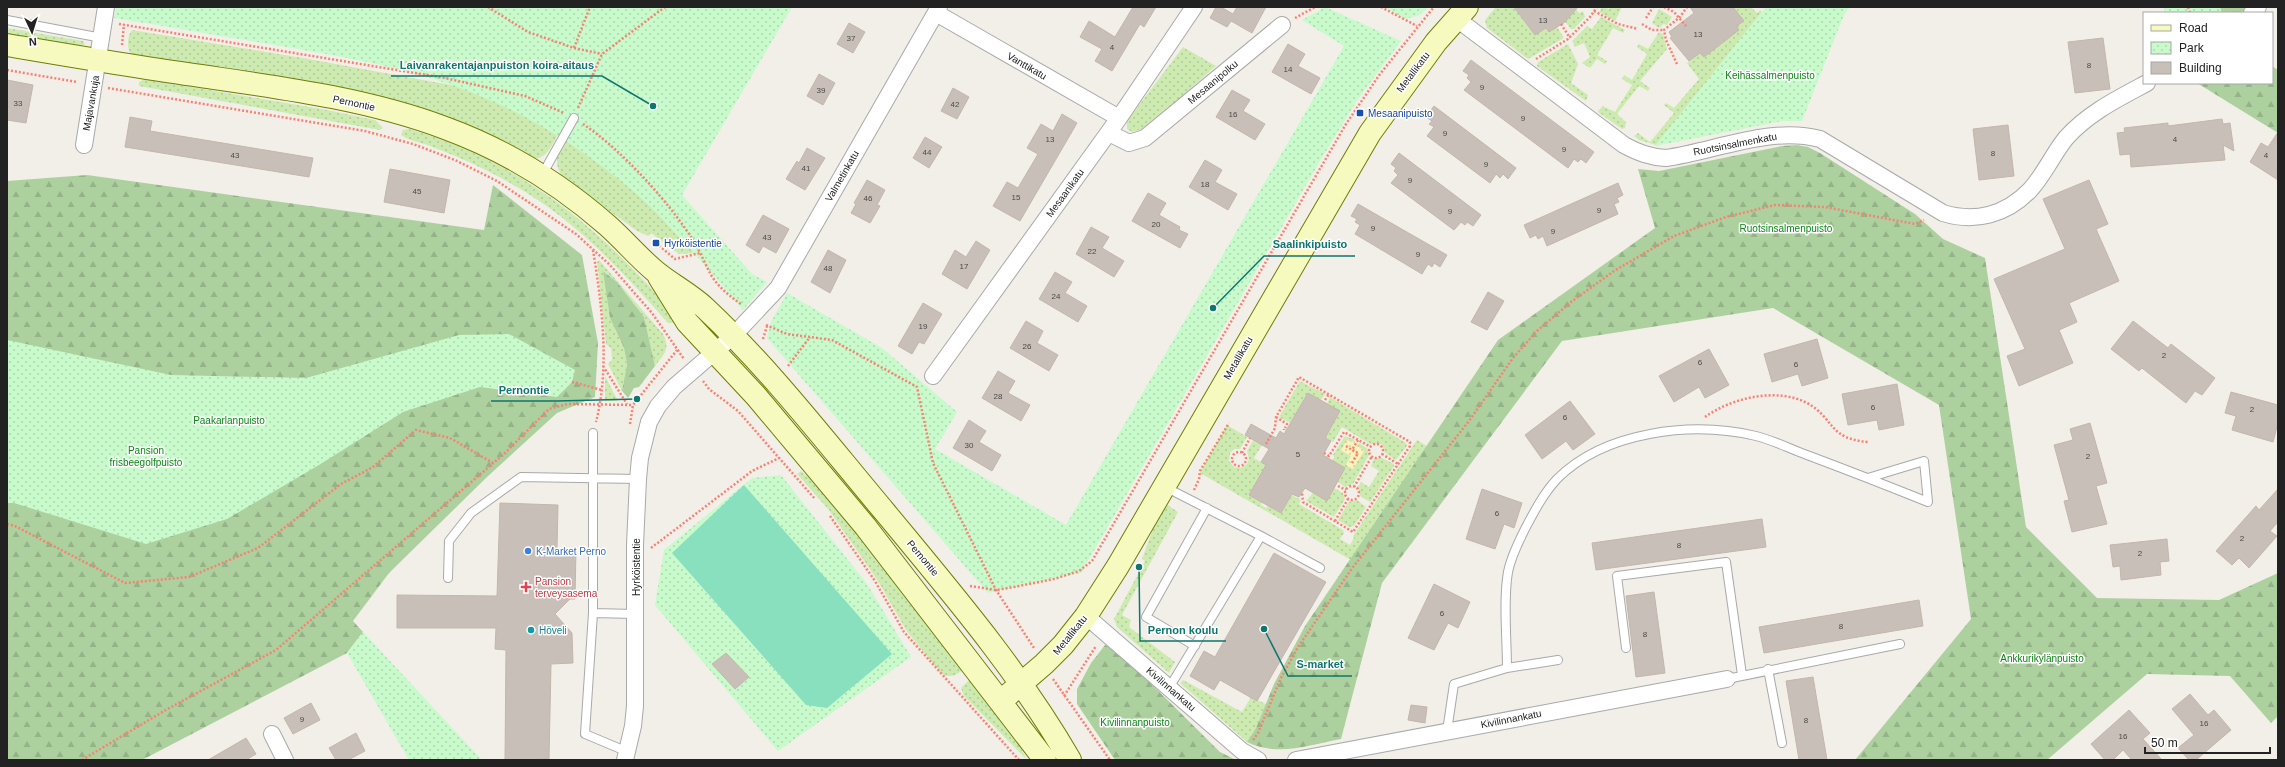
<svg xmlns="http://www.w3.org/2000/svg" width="2285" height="767" font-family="Arial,sans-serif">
	<defs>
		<pattern id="grass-dots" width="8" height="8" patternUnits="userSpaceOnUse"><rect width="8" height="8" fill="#cdebb0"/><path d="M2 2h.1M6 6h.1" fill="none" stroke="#b0c997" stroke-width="1.8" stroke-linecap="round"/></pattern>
		<pattern id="forest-firs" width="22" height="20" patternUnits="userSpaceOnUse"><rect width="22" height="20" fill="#add19e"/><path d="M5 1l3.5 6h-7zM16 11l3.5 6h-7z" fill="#95b388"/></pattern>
		<pattern id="sand-dots" width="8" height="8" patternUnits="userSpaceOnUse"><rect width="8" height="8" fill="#fff1ba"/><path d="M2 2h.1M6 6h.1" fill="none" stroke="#dacea0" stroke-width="1.8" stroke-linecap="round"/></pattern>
		<pattern id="park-dots" width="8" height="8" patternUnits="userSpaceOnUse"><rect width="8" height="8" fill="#c8facc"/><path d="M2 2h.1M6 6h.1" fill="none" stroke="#acd6af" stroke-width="1.8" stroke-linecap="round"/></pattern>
	</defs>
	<rect width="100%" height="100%" fill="#f2efe9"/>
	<path fill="url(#grass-dots)" d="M1496,7H1517V11L1535,35L1546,28L1557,27L1564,38L1528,59L1487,28L1485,20Z
		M1602,7L1609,9L1611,7H1622L1615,21L1599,12Z
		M1733,7H1751L1757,13L1760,10L1762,12L1656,145L1639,140L1634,136L1638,133L1650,142L1674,113L1664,105L1666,103L1674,108L1699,79L1687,63L1700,53L1704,57L1718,46L1729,32L1732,36L1739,30L1736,26L1744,21Z
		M1576,9L1579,13L1583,11L1585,17L1574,29H1571L1565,22Z
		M1659,9L1672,17L1667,25L1663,24L1659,28L1652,23Z
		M1601,17L1625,30L1623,33L1613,28L1597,55L1607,61L1605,64L1597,59L1590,68L1582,63L1590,57L1584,43L1575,47L1572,41L1587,26L1592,29Z
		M7,28L83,41L85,44L81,46L7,34Z
		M132,30L303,58L478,90L561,129C554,140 549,158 534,159L300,82L133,54L130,53C127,46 127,36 132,30Z
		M1659,32L1663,34L1667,49L1640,81L1650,88L1648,91L1639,86L1617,114L1626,122L1625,128L1622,129L1598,112L1599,110L1603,106L1615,112L1632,85L1622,79L1624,75L1632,80L1647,54L1637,47L1639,44L1648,49Z
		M1568,44L1578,64L1571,83L1588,95L1586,101L1537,66L1538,62Z
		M1183,47L1216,66L1146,128L1132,132L1127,129V121Z
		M145,79L327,110L375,120L383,128L380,130L139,86V82Z
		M409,129C522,162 599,227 675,315L677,323H668C619,268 575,219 510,183C486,169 461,158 435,148C425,143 411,142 401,135L403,130Z
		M581,130L694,253L679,254L651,233L648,236L637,231L563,177C548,160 563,135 581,130Z
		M599,260L663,334C671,349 664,354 655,366L644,317L617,282L604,271L610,318L624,348L627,364L622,391L608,364L612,360L611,348L606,344L597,262Z
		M605,376L618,401H605Z
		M1300,381L1325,394L1321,400L1308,393L1290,423L1279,417Z
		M1330,397L1406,443L1407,446L1396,460L1385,453L1382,444H1370L1342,427L1333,442L1325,437L1340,412L1327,404Z
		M1227,425L1247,437L1240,449H1234L1230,453L1229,461L1234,467L1240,468L1247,464L1249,459L1247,451L1253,440L1262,445L1254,458L1266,465L1249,495L1262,502L1261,505L1266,508L1268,506L1281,513L1292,495L1301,500L1299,504L1343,530L1344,533L1340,539L1350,545L1354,538L1353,536L1417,440L1427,446L1351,560L1200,473Z
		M1345,436L1355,440L1341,450L1351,456L1346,465L1364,451L1357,446L1359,443L1367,448L1369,455L1353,484L1345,487L1338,482L1345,468L1332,461L1334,457L1333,455Z
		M1382,458L1394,464V466L1370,502L1360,496L1358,487L1361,482L1369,487L1379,471L1371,466L1374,459Z
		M801,471L837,501L967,667C957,674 952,680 941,673L906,630L878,581L829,510L797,474Z
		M1334,488L1343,493L1345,499L1334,517L1306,501L1313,493L1327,501Z
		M1357,500L1366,507L1354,526L1349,527L1338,520L1349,502Z
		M1166,504L1178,512L1122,615L1131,620L1129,627L1175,662L1169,673L1117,627L1114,619L1145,561L1142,559L1153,529Z
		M973,676L1007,721L1027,760L964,696L961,688Z
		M1183,680L1242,712L1251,697L1266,704L1256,728L1247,742L1180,683Z"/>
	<path fill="url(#forest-firs)" d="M2164,7H2248L2242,13H2165Z
		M2272,66L2278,70V133L2197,83H2272Z
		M1797,145L1808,147L1820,153L1915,214L1943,239L1985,258L2026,527L2097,598L2219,600L2278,573V716L2271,723L2230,676L2147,674L2047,760H1855L1971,619L1939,405L1773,308L1562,341L1382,583L1341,739C1309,745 1278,757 1247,742L1256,728L1274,684L1305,626L1498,340L1655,228L1638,169L1659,171L1782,146Z
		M87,175L484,230L493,185L582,255L598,343L595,397L557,413L487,477L389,573L353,621L363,632L347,653L142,760H7V181Z
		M603,271L617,282L644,317L655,366L639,387L634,388L628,398L622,391L627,364L624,348L610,318Z
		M1105,645L1117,650L1220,752L1236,760H1115L1077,704V689L1091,663Z"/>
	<path fill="url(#sand-dots)" d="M1347,440L1353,443L1355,440L1359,443L1357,446L1364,451L1353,469L1346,465L1351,456L1341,450Z"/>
	<path fill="url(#park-dots)" d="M116,7H792L682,195L752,274L767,282L743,310C708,270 674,226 633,191C587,152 536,119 480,96C416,69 349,58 281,46C226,37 170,27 114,18Z
		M1325,7L1401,41L1358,99L1320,161L1081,573L988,593L767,338L771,322L787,293L882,348L957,412L935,449L1066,525L1344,46L1302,20Z
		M1384,7H1428L1420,15L1406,19Z
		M1766,7H1850L1844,15L1802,121H1782L1655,146Z
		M2164,7H2220L2222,13H2165Z
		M509,334L575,370L572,382L557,397L480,387L403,412L319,465L227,519L146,544L14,503H7V340L171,375L306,378L459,335Z
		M781,475L867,584L911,657L778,751L655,605L664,550L752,478Z
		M363,632L482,760H409L347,653Z"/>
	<path fill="#88e0be" d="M744,485L892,654L827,708L806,705L672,553Z"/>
	<path fill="#c7bfb8" stroke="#c4b6ab" d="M1133,7H1156L1144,27L1140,24L1112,71L1095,61L1102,49L1080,37L1089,21L1115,37Z
		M1216,7H1221L1233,14L1237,7H1266L1252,33L1231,21L1227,27L1210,18Z
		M1514,7H1578L1565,22L1549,32L1546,28L1535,35Z
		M1690,7H1733L1744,21L1736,26L1739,30L1704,57L1700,53L1689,61L1670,38L1672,37L1669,32L1694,13Z
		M849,23L865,32L853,53L837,44Z
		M2103,38L2110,89L2075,93L2068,42Z
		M1288,44L1305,54L1298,66L1320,78L1311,94L1272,72Z
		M1471,60L1594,152L1586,163L1581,159L1578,162L1574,159L1568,168L1464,90L1471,82L1467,78L1469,75L1463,71Z
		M819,74L835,83L823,105L807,96Z
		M7,80L33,85L26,123L7,120Z
		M953,88L969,97L957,119L941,111Z
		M1232,90L1250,100L1243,111L1265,124L1255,140L1216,117Z
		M1434,106L1516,168L1508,179L1503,174L1500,178L1496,174L1490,183L1427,136L1434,127L1429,124L1432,121L1426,117Z
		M1062,114L1077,123L1020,221L993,206L1007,182L1018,188L1038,154L1027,148L1041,124L1053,131Z
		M130,117L152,121L150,131L313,158L309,177L125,147Z
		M2222,119L2223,124L2230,123L2234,151L2223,145L2225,160L2131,167L2130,154L2120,155L2117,133L2125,132L2124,128L2168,123V126Z
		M2008,125L2014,176L1979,180L1973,129Z
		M2278,132V180L2250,162L2261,143L2268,147Z
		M925,137L942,147L929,168L913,158Z
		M807,148L825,158L805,190L786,179L797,161L799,163Z
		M1399,153L1481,215L1473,226L1467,222L1465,225L1461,222L1454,230L1391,183L1398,175L1394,171L1396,168L1391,164Z
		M1205,160L1222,170L1215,182L1237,194L1228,210L1189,187Z
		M390,169L450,180L444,213L384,202Z
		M867,180L885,190L877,205L880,206L870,223L851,213L856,204L854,203Z
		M2089,180L2108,224L2096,229L2119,281L2069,303L2077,322L2059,330L2073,363L2019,386L2007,356L2025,349L1994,279L2065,249L2043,199Z
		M1618,183L1623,195L1617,198L1619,202L1614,204L1618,214L1547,246L1543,236L1538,239L1536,235L1530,238L1524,225Z
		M1148,193L1166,203L1159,215L1180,227L1179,230L1188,234L1180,248L1132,221Z
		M1358,204L1447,255L1440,267L1434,263L1432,267L1428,264L1422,274L1355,234L1360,225L1355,222L1357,219L1351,216Z
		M763,215L789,229L776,253L763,246L759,253L746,245Z
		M1091,227L1109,237L1102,248L1124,261L1114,277L1076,254Z
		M976,241L990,250L967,289L942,274L955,250L966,257Z
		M828,250L846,260L830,293L811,282Z
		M1055,272L1072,282L1065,293L1087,306L1078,322L1039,299Z
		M1488,292L1504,301L1487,330L1471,322Z
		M923,303L942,314L924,344L919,342L912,354L898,346Z
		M1026,321L1043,331L1037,343L1058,355L1049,371L1010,348Z
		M2133,321L2168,348L2171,344L2215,378L2202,395L2195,391L2186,403L2142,368L2139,371L2111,349Z
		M1817,339L1828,378L1802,386L1798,374L1772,382L1764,354Z
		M1709,349L1729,385L1705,398L1699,387L1674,402L1659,376Z
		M998,371L1015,381L1008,393L1030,405L1021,421L982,398Z
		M1897,384L1904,425L1879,430L1877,420L1848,425L1842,394Z
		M2231,392L2278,405V423L2273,442L2232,430L2236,416L2225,413Z
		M1308,393L1340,411L1325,438L1331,441L1323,455L1345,468L1327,501L1305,488L1299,497L1292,494L1281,513L1249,495L1266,465L1261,462L1269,449L1245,435L1251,424L1276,438L1280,431L1284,434Z
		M1570,401L1595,434L1573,450L1566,441L1542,459L1525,435Z
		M969,420L986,431L979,442L1001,455L992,471L953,448Z
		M2090,423L2107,483L2096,486L2107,524L2072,532L2064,501L2069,500L2054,445L2073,440L2070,429Z
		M1482,489L1522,503L1514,528L1504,524L1495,549L1466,539Z
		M2278,489V522L2270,531L2277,536L2249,568L2239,558L2232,565L2216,551L2256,506L2259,510Z
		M500,503L558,505L557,549H576L575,599H570L555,614L572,633L573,663L551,664L549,759L505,760L506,650L495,649L496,628H397V595L497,596Z
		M1762,519L1766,547L1596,570L1592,543Z
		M2167,539L2169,561L2160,562L2161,575L2121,580L2120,566L2113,567L2110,545Z
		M1274,553L1326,582L1257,701L1220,680L1214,690L1190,676L1204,651L1215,657Z
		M1434,584L1470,602L1458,628L1448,623L1434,650L1408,638Z
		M1654,592L1665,673L1636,677L1626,596Z
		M1919,600L1923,626L1764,653L1759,627Z
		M726,653L749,677L735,689L712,664Z
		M1813,677L1827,760H1799L1786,681Z
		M2190,694L2208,715L2214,710L2231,730L2196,760H2189L2178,748L2194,735L2172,709Z
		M311,703L320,720L293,734L284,718Z
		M1411,705L1427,707L1425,723L1408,720Z
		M2129,710L2150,733L2143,739L2162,760H2132L2123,750L2113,760H2105L2091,744Z
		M356,733L365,751L348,760H336L329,748Z
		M246,738L256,754L246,760H208Z"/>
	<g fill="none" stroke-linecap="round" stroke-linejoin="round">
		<g stroke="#a9a9a9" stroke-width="10">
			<path id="lane" d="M7,20L102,38
				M542,175L574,118
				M593,433V613L585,734L628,752
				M1165,487L1261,536L1169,688
				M1261,536L1320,568
				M448,578L449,541L471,513L521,477L638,479
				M593,613L635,614
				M1195,646L1146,617L1207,508
				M1626,648L1617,576L1726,562L1742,675
				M1507,668L1558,660
				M1768,669L1782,743
				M1727,679L1900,644
				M1447,731L1454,684L1507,668C1507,639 1503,600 1508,572C1511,556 1519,541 1526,527C1535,510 1544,493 1557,479C1605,431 1692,421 1756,436C1773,440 1790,449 1807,455C1847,470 1888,486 1928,502L1924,461L1868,478"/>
		</g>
		<g stroke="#a9a9a9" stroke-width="18">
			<path id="street" d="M936,13L1119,118
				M2252,13L2258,7
				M1457,19L1624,145C1639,153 1650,157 1666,158C1716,151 1769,126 1820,139L1943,213C1975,223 2006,215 2030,190C2044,175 2053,154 2066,138C2088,113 2119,98 2147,83
				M1109,133L1129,143L1145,138L1282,25
				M84,145L106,7
				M933,376L1119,118L1194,7
				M1086,616L1242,751L1258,760
				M272,734L285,760
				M625,760L633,726L635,706V545L638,479L640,458L649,422L658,406L674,387L733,336L778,288L939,7
				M1296,760L1727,679"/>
		</g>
		<g stroke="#707d05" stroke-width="24">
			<path id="secondary" d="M7,45C72,56 136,67 201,76C283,88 368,99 445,128C505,150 559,183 607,225C624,240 639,258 656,272C672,285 690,294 705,308C771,370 826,442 884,511C950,591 1018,670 1070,760
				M659,277L687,322L756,396L865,526L1045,760
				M1001,701L1044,664L1063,645L1086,616L1118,566L1370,133L1436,42L1467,7"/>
		</g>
		<path stroke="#fa8072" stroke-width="2.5" stroke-dasharray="2 2" stroke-linecap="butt" d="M488,7L528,32L574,48L602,54
			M1381,7L1417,26
			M1664,7L1674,12L1686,26
			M2188,7L2190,13
			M1594,11L1618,24L1638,29
			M1295,18L1315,7
			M1646,18L1653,7
			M119,24L445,78L525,96L564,113
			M1561,24L1570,38
			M1642,24L1652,30H1664
			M122,45L124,24
			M574,48L590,7
			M1536,59L1568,39L1590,17L1597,7
			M1677,64L1666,40L1664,30L1680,17L1687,7
			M7,70L77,82
			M108,88L365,131L413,144L455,160L497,181L576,234L610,265L652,313L684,359
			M578,108L602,54L665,7
			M583,124C622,150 668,201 693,240C700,251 705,264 711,275C719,288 730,296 742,305
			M656,243L675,259L700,253
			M593,250C602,306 610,367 596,422
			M766,325L787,334L832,340L917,387L933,463L996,590L1034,648
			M763,339L767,326
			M603,366L627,404
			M788,366L810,337
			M703,381L709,389L738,411L815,499
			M572,382L602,390
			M1325,400L1329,394
			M1276,417L1287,424L1285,428
			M1705,417C1731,398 1777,387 1807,403C1835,418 1827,439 1869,442
			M630,424L633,405L677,350
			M1266,444L1275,428L1276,417L1299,377L1410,442V446L1353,532L1303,502L1302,493
			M1369 451a7 7 0 1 1 14 0a7 7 0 1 1-14 0Z
			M1346,446L1352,450
			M1232 459a7 7 0 1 1 14 0a7 7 0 1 1-14 0Z
			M1242,453L1250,438
			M1324,453L1329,456L1344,432L1371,447
			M1382,454L1398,464
			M1352,463L1358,453L1352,450L1358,440
			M1338,486L1346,490
			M1345 493a7 7 0 1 1 14 0a7 7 0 1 1-14 0Z
			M1354,487L1372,456
			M1194,490L1199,479L1200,471L1229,423
			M830,516L875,581L904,632L1019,760
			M1335,521L1348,499
			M7,524L15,526L125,583L189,577L258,548L341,484L373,467L416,430L450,438L493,463
			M651,548L752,471L779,458
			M970,586L996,590L1014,587L1054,579L1079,571L1092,561L1346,124L1380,74L1434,7
			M1053,679L1110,760
			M1064,696L1096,646
			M1253,740L1258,733L1281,678L1298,647L1353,567L1469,421L1513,358L1537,331L1571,302L1614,271L1674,236L1726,217L1775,205L1825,207L1915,224L1924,220
			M82,760L164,711L276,650L505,453L549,409L568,404L633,405"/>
		<use href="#lane" stroke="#fff" stroke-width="8"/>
		<use href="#street" stroke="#fff" stroke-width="16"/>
		<use href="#secondary" stroke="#f7fabf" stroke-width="22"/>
		<path stroke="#fa8072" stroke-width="2.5" stroke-dasharray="2 2" stroke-linecap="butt" d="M1284,429V430"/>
	</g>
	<g fill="#1a4fb4" stroke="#fff" stroke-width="1.5">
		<rect x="1356" y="109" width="8" height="8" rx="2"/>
		<rect x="652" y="239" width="8" height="8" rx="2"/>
	</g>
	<circle fill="#3f7fe0" stroke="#fff" stroke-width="1.5" cx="528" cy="551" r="4"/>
	<path fill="#e0444e" stroke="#fff" stroke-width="1.5" d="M524 581h4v4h4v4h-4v4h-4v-4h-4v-4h4z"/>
	<circle fill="#0f9aa8" stroke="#fff" stroke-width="1.5" cx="531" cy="630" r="4"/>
	<g text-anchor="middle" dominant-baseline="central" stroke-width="3" stroke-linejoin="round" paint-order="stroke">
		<g font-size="8" fill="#4b4948">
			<text x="1543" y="20">13</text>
			<text x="1698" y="34">13</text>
			<text x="851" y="38">37</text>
			<text x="1112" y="47">4</text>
			<text x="2089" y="65">8</text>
			<text x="1288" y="69">14</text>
			<text x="1482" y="87">9</text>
			<text x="821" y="90">39</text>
			<text x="18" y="103">33</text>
			<text x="955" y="104">42</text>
			<text x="1233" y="114">16</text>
			<text x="1523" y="118">9</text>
			<text x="1445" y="133">9</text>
			<text x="1050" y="139">13</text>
			<text x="2175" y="139">4</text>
			<text x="1564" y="149">9</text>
			<text x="927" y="152">44</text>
			<text x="1993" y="153">8</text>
			<text x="235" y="155">43</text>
			<text x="2266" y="155">4</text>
			<text x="1486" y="164">9</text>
			<text x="806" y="168">41</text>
			<text x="1410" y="180">9</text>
			<text x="1205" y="184">18</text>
			<text x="417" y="191">45</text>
			<text x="1016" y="197">15</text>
			<text x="868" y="198">46</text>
			<text x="1599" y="210">9</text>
			<text x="1450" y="211">9</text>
			<text x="1156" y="224">20</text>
			<text x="1373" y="228">9</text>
			<text x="1553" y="231">9</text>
			<text x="767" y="237">43</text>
			<text x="1092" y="251">22</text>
			<text x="1418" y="254">9</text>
			<text x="964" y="266">17</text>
			<text x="828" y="268">48</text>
			<text x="1056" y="296">24</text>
			<text x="923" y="326">19</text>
			<text x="1027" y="346">26</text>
			<text x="2164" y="355">2</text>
			<text x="1700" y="362">6</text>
			<text x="1796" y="364">6</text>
			<text x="998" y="396">28</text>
			<text x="1873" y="407">6</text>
			<text x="2252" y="409">2</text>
			<text x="1565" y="417">6</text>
			<text x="969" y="445">30</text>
			<text x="1298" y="454">5</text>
			<text x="2088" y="456">2</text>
			<text x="1497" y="513">6</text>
			<text x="2242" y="538">2</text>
			<text x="1679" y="545">8</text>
			<text x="2140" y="553">2</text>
			<text x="1442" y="613">6</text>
			<text x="1841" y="626">8</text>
			<text x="1645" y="634">8</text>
			<text x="302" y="719">9</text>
			<text x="1806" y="720">8</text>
			<text x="2204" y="723">16</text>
			<text x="2123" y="736">16</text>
		</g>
		<g font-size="10" fill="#222" stroke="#fff">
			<text transform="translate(1027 66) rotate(30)">Vanttikatu</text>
			<text transform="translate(1413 72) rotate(-53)">Metallikatu</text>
			<text transform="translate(1213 82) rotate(-40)">Mesaanipolku</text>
			<text transform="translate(91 103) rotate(-80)">Majavankuja</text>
			<text transform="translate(354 103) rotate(12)">Pernontie</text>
			<text transform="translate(1735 144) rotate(-11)">Ruotsinsalmenkatu</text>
			<text transform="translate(842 176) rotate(-60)">Valmetinkatu</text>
			<text transform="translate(1065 193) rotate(-54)">Mesaanikatu</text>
			<text transform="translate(1238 358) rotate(-60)">Metallikatu</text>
			<text transform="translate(923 558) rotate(50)">Pernontie</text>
			<text transform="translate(636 567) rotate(-90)">Hyrköistentie</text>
			<text transform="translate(1070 635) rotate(-51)">Metallikatu</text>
			<text transform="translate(1171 689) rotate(41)">Kivilinnankatu</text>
			<text transform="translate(1511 719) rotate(-11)">Kivilinnankatu</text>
		</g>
		<g font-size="10" fill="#0c8416" stroke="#fff">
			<text x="1770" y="75">Keihässalmenpuisto</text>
			<text x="1786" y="228">Ruotsinsalmenpuisto</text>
			<text x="229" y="420">Paakarlanpuisto</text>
			<text x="146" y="450">Pansion<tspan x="146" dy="12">frisbeegolfpuisto</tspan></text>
			<text x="2042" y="658">Ankkurikylänpuisto</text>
			<text x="1135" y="722">Kivilinnanpuisto</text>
		</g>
		<g font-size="10" fill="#164399" stroke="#fff" text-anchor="start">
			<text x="1368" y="113">Mesaanipuisto</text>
			<text x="664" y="243">Hyrköistentie</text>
		</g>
		<g font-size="10" fill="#366cbe" stroke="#fff" text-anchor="start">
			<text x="536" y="551">K-Market Perno</text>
		</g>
		<g font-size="10" fill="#be3a42" stroke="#fff" text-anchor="start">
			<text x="535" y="581">Pansion<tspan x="535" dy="12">terveysasema</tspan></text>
		</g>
		<g font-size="10" fill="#0d838f" stroke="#fff" text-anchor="start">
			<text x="539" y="630">Höveli</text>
		</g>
	</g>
	<path fill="none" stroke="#0f766e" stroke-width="1.5" d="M653 106L602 76H391M1213 308L1264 256H1355M637 399L557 401H491M1139 567L1140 641H1226M1264 629L1288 676H1352"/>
	<g fill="#0f766e" stroke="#fff" stroke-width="1.5">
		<circle cx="653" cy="106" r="4"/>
		<circle cx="1213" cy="308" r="4"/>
		<circle cx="637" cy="399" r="4"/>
		<circle cx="1139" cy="567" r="4"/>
		<circle cx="1264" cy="629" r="4"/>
	</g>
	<g font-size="11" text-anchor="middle" font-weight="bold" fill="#0f766e" stroke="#fff" stroke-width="3" stroke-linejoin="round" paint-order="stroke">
		<text x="497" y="69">Laivanrakentajanpuiston koira-aitaus</text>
		<text x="1310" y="248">Saalinkipuisto</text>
		<text x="524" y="394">Pernontie</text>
		<text x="1183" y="634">Pernon koulu</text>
		<text x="1320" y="668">S-market</text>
	</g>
	<rect width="2285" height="767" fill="none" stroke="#222222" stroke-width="16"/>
	<rect x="2143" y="12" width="130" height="72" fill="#ffffff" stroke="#a7a7a7"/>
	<rect x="2151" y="25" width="20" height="6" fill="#f7fabf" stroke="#a7a7a7"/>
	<text x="2179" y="32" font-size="12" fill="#222222">Road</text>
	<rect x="2151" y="42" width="20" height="12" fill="url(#park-dots)" stroke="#a7a7a7"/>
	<text x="2179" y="52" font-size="12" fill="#222222">Park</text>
	<rect x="2151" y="62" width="20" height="12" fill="#c7bfb8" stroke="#a7a7a7"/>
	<text x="2179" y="72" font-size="12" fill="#222222">Building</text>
	<g transform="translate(32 32) rotate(176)" stroke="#ffffff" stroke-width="3" paint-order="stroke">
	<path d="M0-3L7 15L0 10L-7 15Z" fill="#222222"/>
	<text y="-6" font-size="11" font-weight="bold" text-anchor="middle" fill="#222222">N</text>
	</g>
	<path d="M2145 747v6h125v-6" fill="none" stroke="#222222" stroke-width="2"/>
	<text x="2151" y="747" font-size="12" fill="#222222" stroke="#ffffff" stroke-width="3" paint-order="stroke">50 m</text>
</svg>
